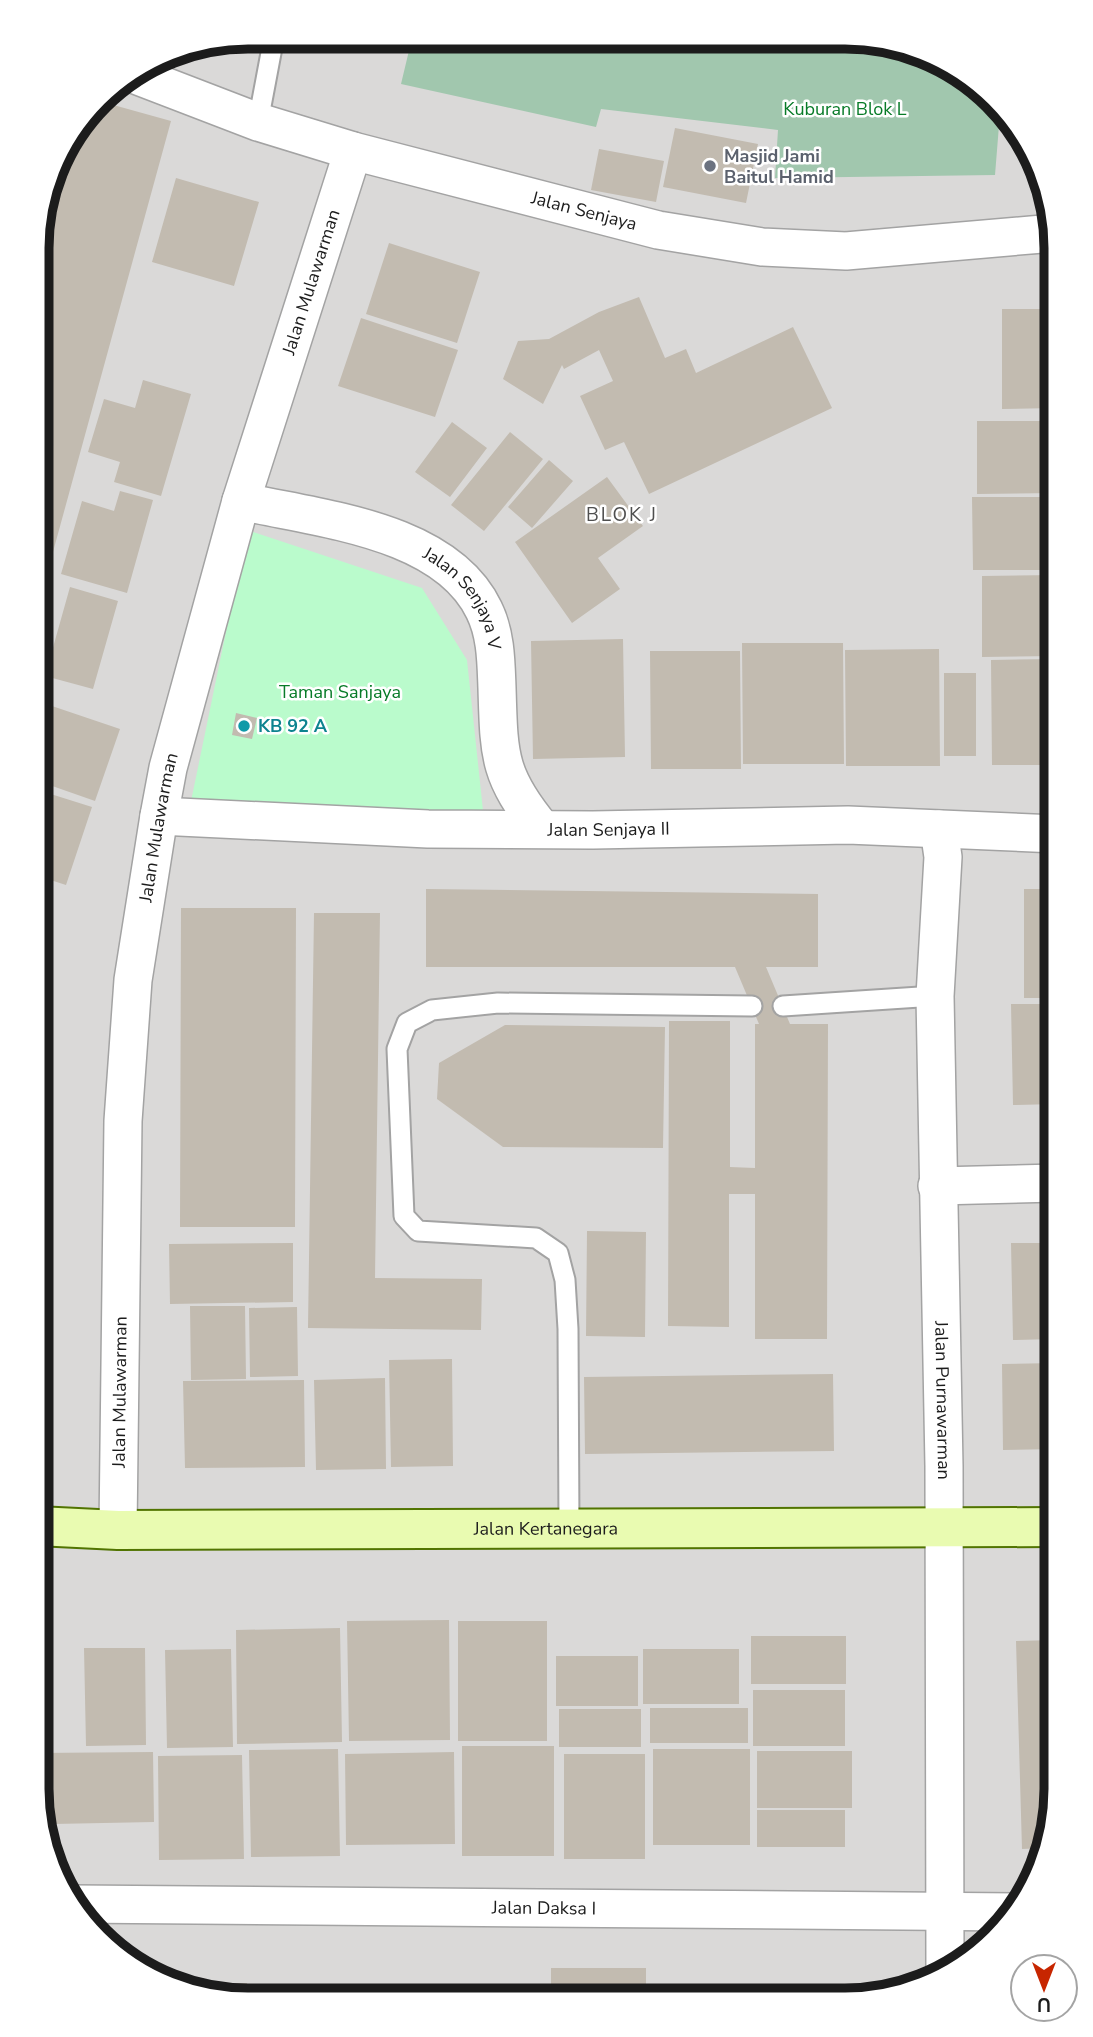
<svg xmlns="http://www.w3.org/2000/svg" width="1093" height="2037" font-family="'Nunito Sans',sans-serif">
	<rect width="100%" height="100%" fill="#eeece0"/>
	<path fill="#dad9d8" d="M248,37L886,41L984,89L1045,180L1056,248V1803L1040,1869L1013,1917L973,1957L913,1989L845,2000L220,1998L119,1956L80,1917L48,1857L37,1789L39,221L59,154L108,89L168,53Z"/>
	<path fill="#a1c7ae" d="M412,38L886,41L984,89L1000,113L995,175L775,178L778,130L601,109L596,127L401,84Z"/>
	<path fill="#bafbcc" d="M247,530L422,588L467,660L484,820L189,811Z"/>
	<path fill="#c2bbb0" d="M99,101L171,121L39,603V227L59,154Z
		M675,128L758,144L746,203L663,187Z
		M1021,144L1036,166H1021Z
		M599,149L664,161L656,202L591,190Z
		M176,178L259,202L234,286L152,262Z
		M389,243L480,272L457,343L366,314Z
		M639,297L665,358L686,349L696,373L793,327L832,408L649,494L624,442L605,450L580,396L613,381L599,350L564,369L562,365L543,404L503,379L518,341L549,339L599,312Z
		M1002,309H1056V408L1002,409Z
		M361,318L458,350L435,417L338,386Z
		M143,380L191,394L161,496L114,482L120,462L88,452L104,399L135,408Z
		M977,421H1056V493L977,494Z
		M452,422L487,448L450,497L415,472Z
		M510,432L543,459L484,531L451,505Z
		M549,460L573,481L532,528L508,507Z
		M607,477L643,526L598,558L620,589L572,623L515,542Z
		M120,491L153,500L127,593L61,574L82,501L114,511Z
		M972,497H1056V570H973Z
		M1056,575V656L982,657V576Z
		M70,587L118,601L93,689L45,676Z
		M623,639L625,757L533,759L531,641Z
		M742,643H843L844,764H743Z
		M939,649L940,766H846L845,650Z
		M650,651H740L741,769H651Z
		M1056,659V765H992L991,660Z
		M944,673H976V756H944Z
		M49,705L120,729L95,801L38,781V738Z
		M236,713L257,718L252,739L232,735Z
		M38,790L92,807L66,885L38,876Z
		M426,889L818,894V967H766L790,1024H828L827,1339H755V1194H729V1327L668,1326L669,1021H730V1167L755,1168V1024H759L735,967H426Z
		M1024,889H1056V998H1024Z
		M181,908H296L295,1227H180Z
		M314,913H380L375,1278L482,1279L481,1330L308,1328Z
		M1011,1004H1056V1104L1013,1105Z
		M505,1025L665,1027L663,1148L503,1147L437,1099L439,1063Z
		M587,1231L646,1232L645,1337L586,1336Z
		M293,1243V1302L170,1304L169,1244Z
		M1011,1243H1051V1260H1056V1327H1053V1339L1013,1340Z
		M37,1245H45L46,1354H37Z
		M190,1306H245L246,1379L191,1380Z
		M297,1307L298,1376L250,1377L249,1308Z
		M452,1359L453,1466L391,1467L389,1360Z
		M1056,1363V1449L1003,1450L1002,1364Z
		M833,1374L834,1451L585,1454L584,1377Z
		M385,1378L386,1469L316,1470L314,1380Z
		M304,1380L305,1467L185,1468L183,1381Z
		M37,1396H44L45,1470H37Z
		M449,1620L450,1740L349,1741L347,1621Z
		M458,1621H547V1741H458Z
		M340,1628L342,1742L237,1744L236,1630Z
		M37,1634H48L49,1750H37Z
		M751,1636H846V1684H751Z
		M1056,1640V1803L1045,1848L1022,1849L1016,1641Z
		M84,1648H145L146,1745L86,1746Z
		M231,1649L233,1747L167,1748L165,1650Z
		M643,1649H739V1704H643Z
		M556,1656H638V1706H556Z
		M753,1690H845V1746H753Z
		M650,1708H748V1743H650Z
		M559,1709H641V1747H559Z
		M462,1746H554V1856H462Z
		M338,1749L340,1856L251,1857L249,1750Z
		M653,1749H750V1845H653Z
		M757,1751H852V1808H757Z
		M153,1752L154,1822L53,1824V1850H47L37,1789V1753Z
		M454,1752L455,1844L346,1845L345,1754Z
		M564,1754H645V1859H564Z
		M242,1755L244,1859L159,1860L158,1756Z
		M757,1810H845V1847H757Z
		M551,1968H646V2000L551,1999Z
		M247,1983V1998H220L187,1984Z
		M450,1987V1999H361V1988Z
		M459,1988H544V1999H459Z
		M305,1990V1999L250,1998V1991Z
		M744,1990H848V2000H744Z
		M310,1992H354V1999H310Z"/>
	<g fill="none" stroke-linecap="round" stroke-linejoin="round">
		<g stroke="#a3a3a3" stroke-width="23">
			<path id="lane" d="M258,122L274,37
				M783,1006L935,996
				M569,1529L568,1329L565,1280L558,1253L536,1238L418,1231L404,1216L397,1049L407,1023L432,1010L498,1003L752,1006"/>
		</g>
		<g stroke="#a3a3a3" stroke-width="40">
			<g id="street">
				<path id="s1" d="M133,74L258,122L353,151L658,230L762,247L846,251L1054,233"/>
				<path id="s2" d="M241,501C319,519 445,529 484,610C496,634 496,662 497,688C499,755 498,776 542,829"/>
				<path id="s3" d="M159,816L428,829L593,830L848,825L1056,834"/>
				<path id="s4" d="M939,829L943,857L935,996L944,1466L945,1972"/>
				<path d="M937,1186L1056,1183"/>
				<path id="s5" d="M118,1530L123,1121L133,980L159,816L168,768L241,501L353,151"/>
				<path id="s6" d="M73,1904L1016,1912"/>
			</g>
		</g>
		<g stroke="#517401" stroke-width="42">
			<g id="secondary">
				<path id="s7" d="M37,1526L118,1530L1056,1527"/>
			</g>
		</g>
		<use href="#lane" stroke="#fff" stroke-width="19"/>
		<use href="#street" stroke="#fff" stroke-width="37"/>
		<use href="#secondary" stroke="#e9fbb1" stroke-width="38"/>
	</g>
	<circle fill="#6b7280" stroke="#fff" stroke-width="2.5" cx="710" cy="166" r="7"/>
	<circle fill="#0f9aa8" stroke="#fff" stroke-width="2.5" cx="244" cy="726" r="7"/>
	<g text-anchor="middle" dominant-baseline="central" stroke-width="5" stroke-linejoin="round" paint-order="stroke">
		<g font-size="18" fill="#087b28" stroke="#fff">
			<text x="845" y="109">Kuburan Blok L</text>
			<text x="340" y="692">Taman Sanjaya</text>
		</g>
		<g font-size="18" font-weight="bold" fill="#5b616d" stroke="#fff" text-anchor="start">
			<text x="724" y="156">Masjid Jami<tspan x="724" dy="21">Baitul Hamid</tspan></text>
		</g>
		<g font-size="18" fill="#1c1c1c" stroke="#fff">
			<text stroke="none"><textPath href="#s1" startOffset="472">Jalan Senjaya</textPath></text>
			<text stroke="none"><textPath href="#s5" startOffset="1272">Jalan Mulawarman</textPath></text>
			<text stroke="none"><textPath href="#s2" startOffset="254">Jalan Senjaya V</textPath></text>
			<text stroke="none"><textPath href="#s5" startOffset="705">Jalan Mulawarman</textPath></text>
			<text stroke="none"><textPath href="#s3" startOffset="450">Jalan Senjaya II</textPath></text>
			<text stroke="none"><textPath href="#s5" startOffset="138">Jalan Mulawarman</textPath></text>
			<text stroke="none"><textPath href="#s4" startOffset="572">Jalan Purnawarman</textPath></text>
			<text stroke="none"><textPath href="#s7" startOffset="509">Jalan Kertanegara</textPath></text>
			<text stroke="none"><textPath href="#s6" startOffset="471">Jalan Daksa I</textPath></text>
		</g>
		<g font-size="18" font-weight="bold" fill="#0d838f" stroke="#fff" text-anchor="start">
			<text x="258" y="726">KB 92 A</text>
		</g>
		<g font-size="19" letter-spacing="2" fill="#4f4f4f" stroke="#fff">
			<text x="622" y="515">BLOK J</text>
		</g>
	</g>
	<path d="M0 0H1093V2037H0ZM248 49H845A199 199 0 0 1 1044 248V1789A199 199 0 0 1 845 1988H248A199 199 0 0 1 49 1789V248A199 199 0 0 1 248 49Z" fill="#fff" fill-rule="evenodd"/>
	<path fill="none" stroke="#1c1c1c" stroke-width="9" d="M248 49H845A199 199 0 0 1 1044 248V1789A199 199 0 0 1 845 1988H248A199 199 0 0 1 49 1789V248A199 199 0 0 1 248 49Z"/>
	<g transform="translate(1044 1988) rotate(180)"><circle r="33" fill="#ffffff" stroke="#a4a4a4" stroke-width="2"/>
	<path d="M0-5L12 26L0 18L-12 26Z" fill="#c72600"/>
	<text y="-10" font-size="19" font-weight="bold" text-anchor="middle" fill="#1c1c1c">U</text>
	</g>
</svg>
